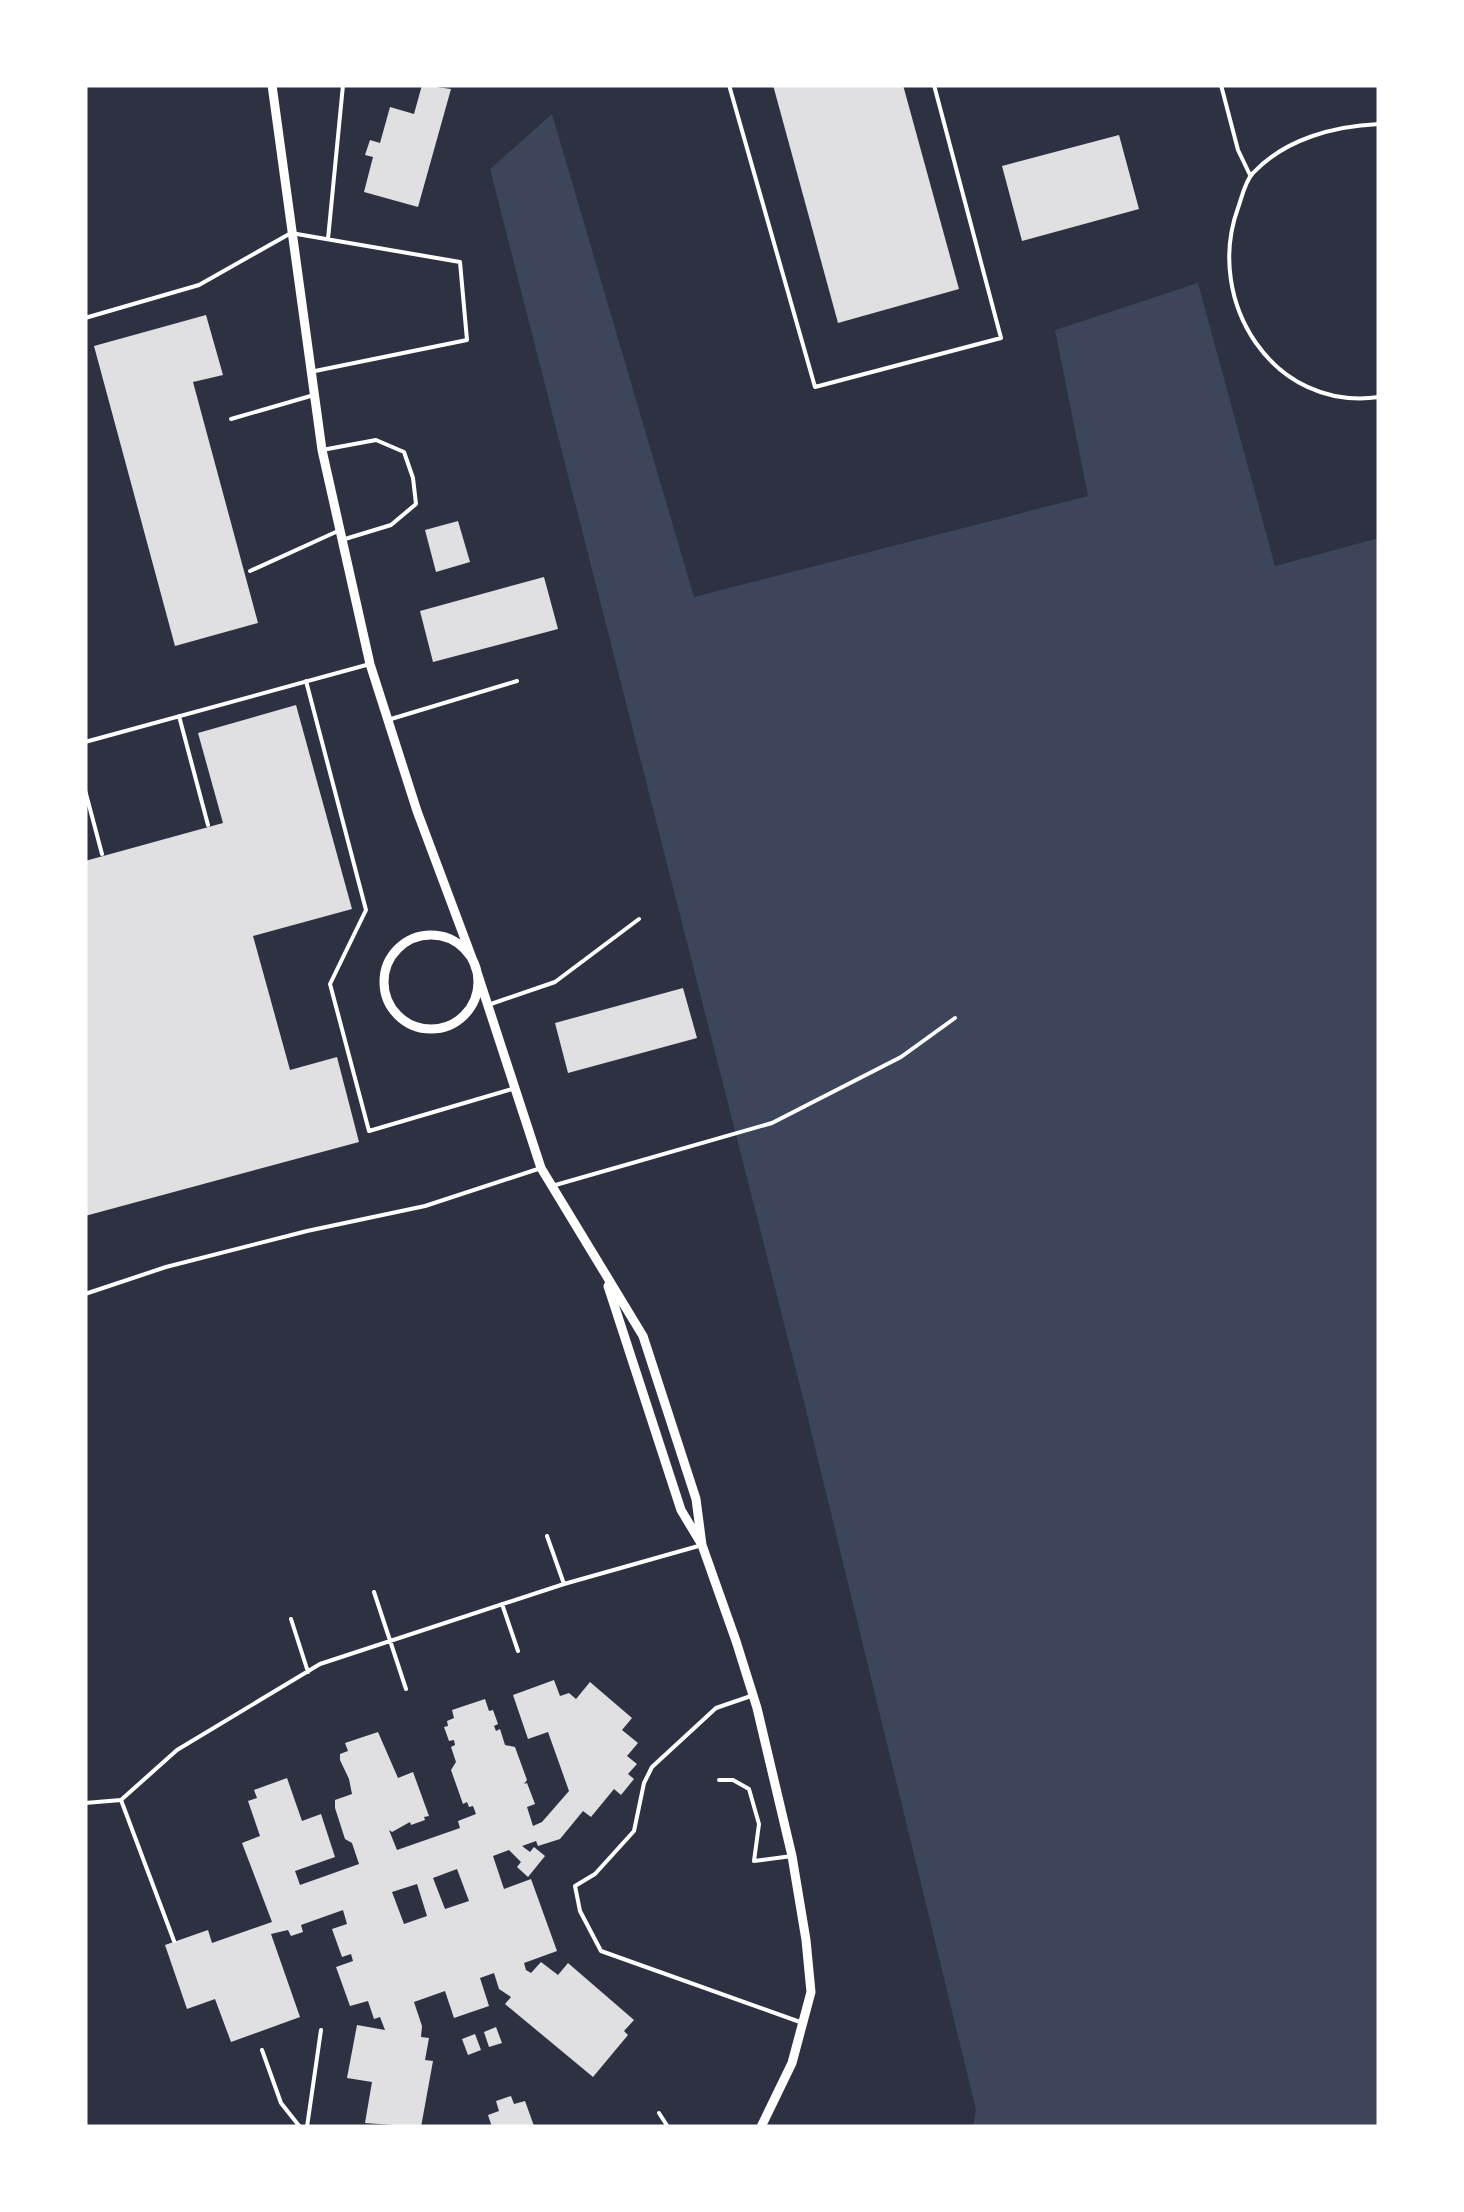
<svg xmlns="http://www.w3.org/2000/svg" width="1464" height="2212" font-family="'Exo 2',sans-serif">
	<rect width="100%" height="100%" fill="#2d3142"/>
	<path fill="#3c4559" d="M552,114L694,597L1088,496L1055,330L1198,283L1275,566L1379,538V2127H973L976,2110L802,1394L490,169Z"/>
	<path fill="#e0e0e3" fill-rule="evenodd" d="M422,85L451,89L418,207L364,192L373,157L365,155L370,140L380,143L390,107L414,114Z
		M773,85H903L959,289L838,323Z
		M1119,135L1139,209L1022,241L1002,166Z
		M206,315L223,375L193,382L258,623L175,646L94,346Z
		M458,521L470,562L436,572L425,530Z
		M544,577L558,629L433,662L420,611Z
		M296,705L352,909L253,936L290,1070L337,1057L359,1142L85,1216V861L223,823L198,733Z
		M683,988L697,1038L568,1073L555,1023Z
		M554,1680L560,1696L569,1693L576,1699L590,1682L632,1718L622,1730L638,1743L627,1756L637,1764L628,1774L634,1779L621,1795L614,1789L591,1817L583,1811L560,1839L538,1846L536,1841L522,1846L530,1852L534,1847L545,1856L528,1877L517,1867L521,1862L509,1850L493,1856L504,1889L531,1879L557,1951L524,1963L526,1970L531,1973L541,1962L558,1975L568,1963L634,2020L624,2031L628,2035L593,2077L505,2004L511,1997L499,1989L494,1973L480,1978L489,2006L454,2018L445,1991L414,2002L422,2026L421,2037L429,2038L425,2060L433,2061L421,2127L365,2123L372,2082L347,2078L357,2025L385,2030L380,2017L374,2019L368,2001L350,2006L336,1967L353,1961L351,1954L342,1957L332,1929L347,1924L343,1910L301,1925L303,1932L291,1936L288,1930L271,1934L300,2017L231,2042L215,1999L187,2009L165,1945L208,1930L212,1943L272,1922L242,1843L260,1836L248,1801L257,1798L254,1790L287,1778L302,1821L321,1814L335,1857L295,1871L300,1885L359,1864L352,1843L345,1839L335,1808V1800L352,1794L349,1779L340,1760V1754L348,1751L345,1743L378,1732L398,1778L413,1772L429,1816L424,1817L425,1820L411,1825L410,1822L392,1832L389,1830L397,1850L460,1828L458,1821L476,1814L473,1806L469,1807L467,1802L463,1804L451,1770L456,1762L451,1747L455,1745L454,1740L449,1741L444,1727L448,1726L447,1721L454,1718L452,1710L485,1699L489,1711L493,1710L498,1724L494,1726L496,1731L500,1729L505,1745L515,1747L527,1780L524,1784L527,1783L535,1804L527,1807L533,1826L542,1822L569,1791L548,1732L528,1739L513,1695ZM457,1869L469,1901L445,1909L433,1878ZM417,1884L427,1916L404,1924L392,1892Z
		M496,2027L502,2043L489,2047L484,2032Z
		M475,2034L481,2050L468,2055L462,2039Z
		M511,2096L514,2104L525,2101L534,2126L492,2127L488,2115L499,2111L496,2101Z"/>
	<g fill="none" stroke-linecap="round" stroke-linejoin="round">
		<path stroke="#fff" stroke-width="4" d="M729,85L815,387L1001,338L934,85
			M1221,85L1238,150L1250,175
			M1379,124C1334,126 1285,139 1253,173C1245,181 1242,197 1238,208C1204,301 1273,412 1379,397
			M328,239L343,85
			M85,318L199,285L291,233L460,262L467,340L315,371
			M231,419L314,395
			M322,450L376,440L404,452L413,478L416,504L391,525L345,539
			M250,571L338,531
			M306,681L366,910L330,984L369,1131L512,1089
			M179,716L208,825
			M391,719L517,681
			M85,742L370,664
			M85,790L102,854
			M488,1005L555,982L639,919
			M552,1186L772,1123L901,1057L955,1018
			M85,1294L166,1267L307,1231L425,1206L541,1168
			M547,1536L564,1584
			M374,1592L406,1689
			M502,1604L518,1651
			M291,1619L308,1672
			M751,1696L716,1708L652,1767L644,1783L634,1831L595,1874L575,1886L580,1911L601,1951L800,2022
			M719,1780H733L749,1789L759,1824L754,1861L792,1856
			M121,1800L177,1750L320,1664L564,1584L702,1545
			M85,1803L121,1800L174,1941
			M262,2050L281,2103L300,2127
			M659,2113L668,2127
			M307,2127L321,2030"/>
		<path stroke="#fff" stroke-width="9" d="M272,85L322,450L370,664L417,811L475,966L541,1168L643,1336L696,1499L702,1545
			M384 982a47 47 0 1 1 94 0a47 47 0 1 1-94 0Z
			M608,1286L681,1510L702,1545L736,1641L757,1708L792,1856L806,1940L811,1992L792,2063L761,2127"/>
	</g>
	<rect width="1464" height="2212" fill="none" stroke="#ffffff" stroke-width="175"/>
</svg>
